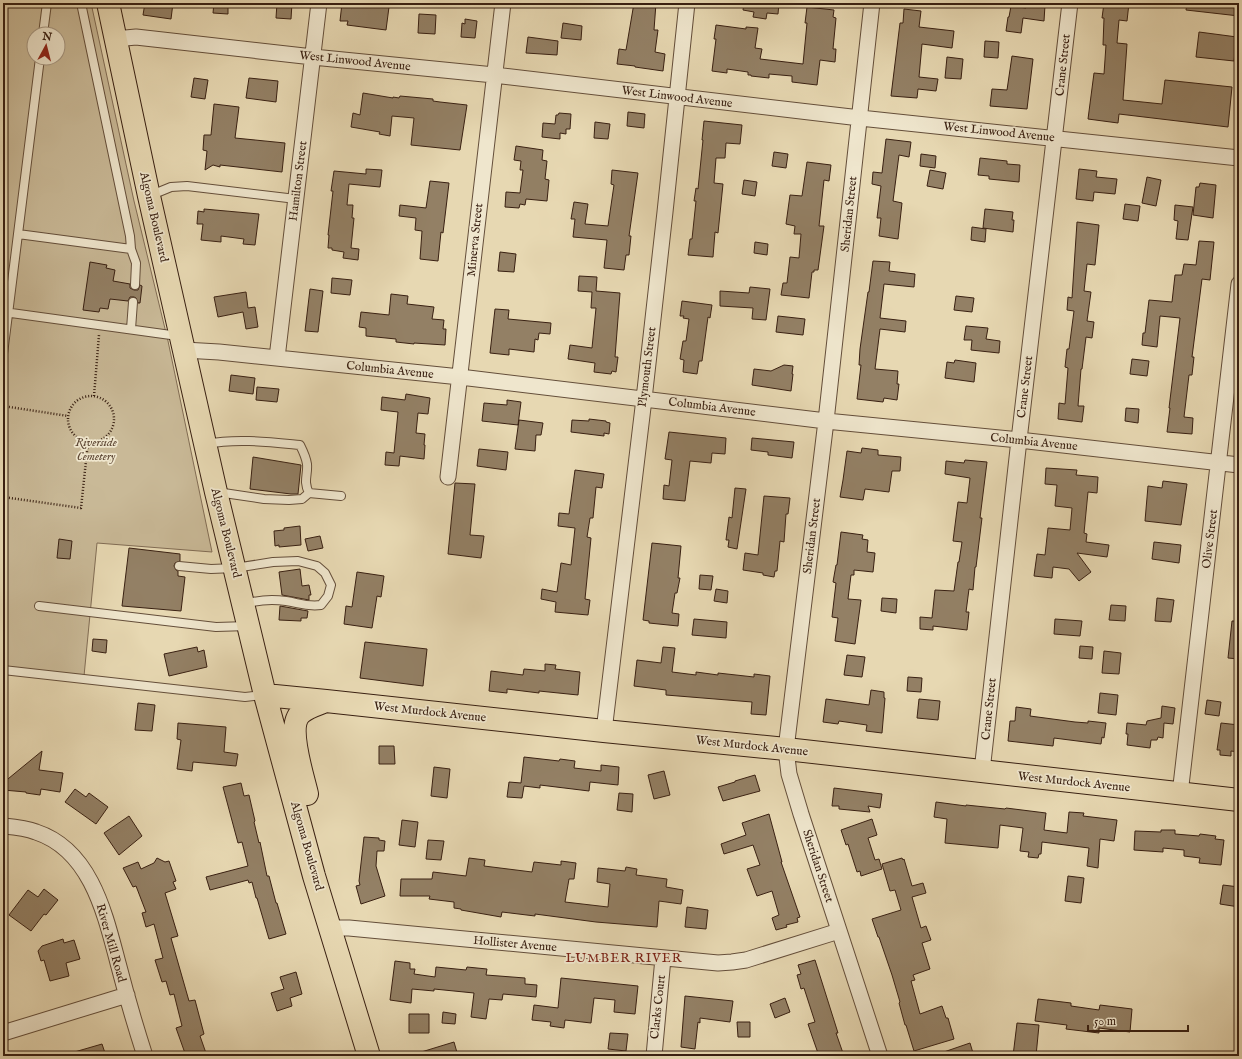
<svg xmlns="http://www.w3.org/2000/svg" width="1242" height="1059" font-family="'IM FELL English',serif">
	<rect width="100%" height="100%" fill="#e7d8b2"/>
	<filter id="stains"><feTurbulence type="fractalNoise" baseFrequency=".005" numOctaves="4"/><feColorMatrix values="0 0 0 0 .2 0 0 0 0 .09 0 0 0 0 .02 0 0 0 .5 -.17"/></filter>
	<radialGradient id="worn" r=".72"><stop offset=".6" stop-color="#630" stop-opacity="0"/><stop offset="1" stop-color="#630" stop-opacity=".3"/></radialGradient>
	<path fill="#c9b997" stroke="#816c54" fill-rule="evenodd" d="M3,3H91L134,201L168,341L212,552L97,543L84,676L3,668ZM34,34H58V58H34Z"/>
	<path fill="#938065" stroke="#392012" d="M145,3H173L171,19L143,15Z
		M214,3H228V14L213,13Z
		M277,3H292L291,19L276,18Z
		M342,3H384L389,7L386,30L347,25L348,21H340Z
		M634,3H656L654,30H658L655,52L665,54L663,71L635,67V66L617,64L619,49L626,50Z
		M744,3H779L778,14L767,13L766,19L753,17L754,12L743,10Z
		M1027,3L1045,5L1044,21L1023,18L1021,33L1006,31L1008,17H1009L1011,6L1026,8Z
		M1104,3H1129L1127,21L1119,20L1117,43L1127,44L1123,100L1162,104L1165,80L1232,87L1228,127L1119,114L1118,123L1088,119L1094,73L1104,74L1106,45H1103L1104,18H1102Z
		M1187,3H1239V16L1186,10Z
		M807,7L834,10L833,17L836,18L833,49H836L835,62L820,60L817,85L792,82V76L769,74V78L751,76V75H748V72L727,69V73L712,71L716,39H714L716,25L746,29V27L758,28L755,48L762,49L760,59L803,64L807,23H805Z
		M904,9L921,11L919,27L954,31L952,48L922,44L919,77L938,79L936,91L918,89L917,98L891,96L900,23H903Z
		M419,14L436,15L435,34L418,33Z
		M465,19L477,21L475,38L461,37L462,23L465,24Z
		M563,23L582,26L581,40L561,38Z
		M1199,32L1237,37L1234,61L1196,57Z
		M528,37L558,41L557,55L526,53Z
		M985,41L999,42L998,58L984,57Z
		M1012,56L1033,59L1027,109L990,106L992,89L1007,90Z
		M947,57L963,59L961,79L945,78Z
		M194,78L208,80L205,99L191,97Z
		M249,78L278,81L276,102L246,98Z
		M363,93L393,98V97L399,98L400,96L433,99V101L440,102L467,105L460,150L411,145L414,118L392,116L390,136L379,134L380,132L351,127L353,113L360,115Z
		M214,104L239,107L235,138L285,143L282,172L220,165V167L213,165L205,170L207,151L203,150L204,135H211Z
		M628,112L645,114L644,128L627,126Z
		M559,113L571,114L570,129H566V134L560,133V139L542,137L543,123L555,124L556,115H558Z
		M704,121L742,125L740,144L726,143L725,158H716L714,183L723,184L718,233L715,232L713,257L688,255L690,239H692L696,201H694L696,188L698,189L703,140H702Z
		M595,122L610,124L608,139L594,138Z
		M886,139L911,142L909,157L899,155L893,201L902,203L898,239L879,236L881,218H877L881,186L872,184L873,172L882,173Z
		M516,146L543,150L542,160L547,161L545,179L549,180L547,201L526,199L525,205L520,204L519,208L505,207L506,192L520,193L523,170H520L521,161L514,160Z
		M774,152L788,154L786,168L772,166Z
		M921,154L936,156L935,168L920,166Z
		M980,158L1007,161V164L1020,165L1019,182L989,179V176L978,175Z
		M807,162L831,165L829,181L824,180L819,226H824L818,270H814V272H812L809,298L781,295L783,283H787L790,257L799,258L801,234H794L795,226L786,224L790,195L802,196Z
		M366,169L382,170L380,187L349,184L347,205H353L352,218H354L351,248L359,249L358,260L343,258L344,252L332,250V248H328L329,235H328L333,191H331L334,171L366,174Z
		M1079,169L1097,171L1096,177L1117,179L1115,194L1094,192L1093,201L1076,199Z
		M612,170L638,173L629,236H631L629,255H626L624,270L604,268L607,240L573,237L575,219H571L574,202L588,204L585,224L608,226L614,185L611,184Z
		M930,170L946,173L943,189L927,186Z
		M1147,177L1161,180L1156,206L1142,203Z
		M744,180L757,182L755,196L742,194Z
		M430,181L449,183L443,233L441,232L438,261L420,259L422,231L415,230L416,218L399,216L400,205L426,208Z
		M1200,183L1216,185L1213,218L1193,215L1196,187H1199Z
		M1125,204L1140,206L1138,221L1123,219Z
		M1175,205L1193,207L1188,240L1176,239L1178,221L1174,220Z
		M204,209L259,214L255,245L243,244L244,239L221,236V242L201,240L203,224H197L198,211L204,212Z
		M985,209L1013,212L1012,220H1014L1013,232L983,228Z
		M1077,222L1099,225L1095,265L1087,264L1084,291L1091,292L1087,321L1094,322L1092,338L1086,337L1082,369H1081L1078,406H1084L1082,422L1058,419L1059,403L1065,404L1068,368L1065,367L1067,349H1069L1074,311L1067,310L1068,297L1072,298Z
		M972,227L986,229L985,242L971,240Z
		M1199,241L1214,242L1210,280L1202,279L1192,357H1194L1192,375H1189L1184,417L1193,418L1192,434L1167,432L1170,408H1169L1180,318L1160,316L1157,347L1142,345L1143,333H1145L1149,300L1172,302L1175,275H1182L1184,264L1196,265Z
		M755,242L768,244L767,255L754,253Z
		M500,252L516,254L514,272L498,271Z
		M873,261L890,262L889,271L915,274L914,287L884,284L880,318L906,321L905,332L880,329L875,369L898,371L897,384H899L897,400L884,398L883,402L857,399L861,365H859L860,349L868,292H869Z
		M90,262L107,265L106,268L115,270L113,281L130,284V288L134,290H138L140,285L142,286L140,303H138L136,298L134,297H130L128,301L110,299L108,309L100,308L99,312L83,310Z
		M579,276L597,277L596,291L620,293L615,357H618L616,372L612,371L611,374L594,372L595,363L568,359L570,345L592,348L596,308H591L592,292L578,291Z
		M332,278L352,280L350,295L331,293Z
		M750,287L770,289L766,320L752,319L753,308L720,306V291L749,293Z
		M310,289L323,291L318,332L305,331Z
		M246,292L248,308L255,307L258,327L246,329L243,312L218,317L214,297Z
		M391,294L408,296L407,304L434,307L432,319L444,320L443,329H446L445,345L414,343V344L396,342V339L366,336V328L359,327L361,312L389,315Z
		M956,296L974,298L972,312L954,310Z
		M682,301L712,305L710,318L708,317L702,361H699L697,374L683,372L684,360L680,359L683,341H686L689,319L683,318L684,316H680Z
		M495,309L509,310L508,319L551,323L550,334L539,333L538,340L535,339L534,352L509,349V355L490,353Z
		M778,316L805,319L803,335L776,332Z
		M966,326L988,328L986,339L1000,341L999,353L971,350L972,340H964Z
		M1132,359L1149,361L1147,376L1130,374Z
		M955,360L976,363L974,382L945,378L947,362L954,363Z
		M784,365L793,366L792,374H793L791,391L752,385L754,369L771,371Z
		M231,375L255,378L253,394L229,391Z
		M257,387L279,389L277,402L256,400Z
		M406,394L430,398L428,414L418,413L416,433L425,434L424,445H425L424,459L400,456L399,466L385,465L386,452L394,453L398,412L381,410L382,397L405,400Z
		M507,400L521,402L518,425L482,421L484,403L507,405Z
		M1126,408L1139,409L1138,423L1125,421Z
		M589,419L606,421V422L610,423L609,434L604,433V436L571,432L572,420L589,421Z
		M519,420L543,423L541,435H536L535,451L515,449Z
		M669,432L726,438L725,454L712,453L711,463L690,461L685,501L663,499L664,485L669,486L672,460L665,459Z
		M752,438L794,442L792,458L768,455V452L751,450Z
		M862,448L878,450V455L901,457L900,471H892L889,492L865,489L863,500L840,497L843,480L847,451L861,453Z
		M479,449L508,452L506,470L477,466Z
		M253,457L301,465L298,494H291L250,489Z
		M965,460L987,462L980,518H982L976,567H975L973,590L969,589L966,612H969L967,630L933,626V630L920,629V617L932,618L935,590L954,591L958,562H959L962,542L953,541L958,502L967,503L970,478L945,474L946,461L964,463Z
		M1046,468L1077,470L1076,475L1098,477L1097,493L1088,492L1084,533L1087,534L1086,542L1109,545L1107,557L1077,553L1091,572L1079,581L1069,569L1053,567L1052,578L1034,576L1037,554L1045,555L1048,528L1070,530L1072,508L1055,506L1057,485L1045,484Z
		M575,470L604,474L602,488L596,487L593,518H590L587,537L591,538L585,599L590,600L588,615L555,612L556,602L541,599L542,589L557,592L561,563L571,565L575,528L558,526L559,513L569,514Z
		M1163,481L1187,484L1181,525L1145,521L1148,486L1162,488Z
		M455,483L475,484L470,535L484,536L481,558L448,554Z
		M735,488L746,489L737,549L728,547L729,540H726L729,517L732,518Z
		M764,496L790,498L788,514H786L784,542L780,541L777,571H775L774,577L763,575V573L743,570L745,553L758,555Z
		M300,526L301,545L279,547V545L275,546L274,531L284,530V528Z
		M841,532L863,535L862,539L868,540L867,552L875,553L873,572L854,570V575H851L848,599L861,600L855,644L835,641L838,618L832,617L836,583L833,582L836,565H837Z
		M320,536L323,548L308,551L305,539Z
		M59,539L72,541L70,559L57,558Z
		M1154,542L1181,545L1179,563L1152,559Z
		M652,543L681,546L678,578H680L677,593H675L672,613L679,614L678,626L649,623V621L643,620Z
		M129,548L180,554V561L175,563L174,566L176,570L178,571V576L185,577L181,611L122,606Z
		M300,569L302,586L309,585L311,595H309V600L282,595L279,572Z
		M357,572L384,576L381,597L377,596L372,628L344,624L346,606L352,607Z
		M700,575L713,576L711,590L699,589Z
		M716,589L728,591L727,603L714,601Z
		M882,598L897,599L896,613L881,611Z
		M1157,598L1174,600L1171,622L1155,621Z
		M1111,605L1126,606L1125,621L1109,620Z
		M280,606L308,611L307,618H301V621L279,620Z
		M694,619L727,622L726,638L692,635Z
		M1055,619L1082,621L1080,636L1054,634Z
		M1232,621H1239V659L1228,658Z
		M93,639L107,640L106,653L92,651Z
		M365,642L427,649L423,686L360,678Z
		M1080,646L1093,647L1092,659L1079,658Z
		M197,647L198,652L204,650L207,667L169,676L164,654Z
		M663,647L675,648L672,672L696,675V672L718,675V673L754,677V674L770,676L766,715L751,714L752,702L666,695V690L634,686L637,660L661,663Z
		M1104,651L1121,653L1119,674L1102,673Z
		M847,655L865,657L862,677L844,675Z
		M545,664L556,665L555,669L580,672L578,695L539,691V693L507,689V693L489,691L491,671L523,675L524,669L545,671Z
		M908,677L922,678L921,692L907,691Z
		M871,690L884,692V698H885L882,733L866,731L867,725L839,721L838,724L823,722L826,699L869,705Z
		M1100,693L1118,695L1116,715L1098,713Z
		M919,699L940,701L938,720L917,718Z
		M1207,700L1221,702L1219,716L1205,714Z
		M138,703L155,705L152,731L135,730Z
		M1162,706L1175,708L1173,724L1164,723L1163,738L1158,737L1157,740H1151L1150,748L1127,745L1128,734H1126L1127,723L1146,725L1147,721L1161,718Z
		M1016,707L1031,709L1030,716L1075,722L1088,723V721L1106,723L1104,738L1102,737L1101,744L1054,738L1053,746L1008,741L1010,721H1015Z
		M178,723L226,727L224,752L238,754L236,766L193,762L192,771L177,769L181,740L177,739Z
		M1221,723L1239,725V752L1231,751V756L1220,755V750H1217Z
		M379,746H394L395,764H379Z
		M42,751L39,770L63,773L60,792L41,789L40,795L26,793V792L3,790V783Z
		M524,757L559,761L560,759L575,761L574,768L601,771V765L619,767L618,785L590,782L589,791L540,785V788L524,786L522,798L507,797L509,782L521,783Z
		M434,767L450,769L447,798L431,796Z
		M664,771L670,795L654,799L648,775Z
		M755,775L760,791L723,801L718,787L735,782V781Z
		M241,783L244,796L249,795L255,821L254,822L259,843L260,842L267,876H269L276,903H277L286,934L269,939L257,898H256L252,882L249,883L248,880L210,890L206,877L248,866L242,842L238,843L223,787Z
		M834,788L882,794L880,808L868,806L870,812L839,809V806H832Z
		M75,789L86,797L89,793L108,807L96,824L65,802Z
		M619,793L633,794L632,812L617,810Z
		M936,802L966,806V805L1005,809L1006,808L1046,813L1044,830L1067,833L1069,812L1084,813L1083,816L1117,820L1114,841L1100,839L1098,868L1087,866L1089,848L1042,842L1041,854H1039L1038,858L1028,857L1029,852L1020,851L1023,828L1000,825L998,848L945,843L947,819L934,817Z
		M769,814L782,862H781L800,917L797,918L798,922L786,925L787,927L776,930L772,918L779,915L772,891L757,896L747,869L760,865L753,845L724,854L721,844L746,835L742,823Z
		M129,816L142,836L119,855L104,833Z
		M872,819L877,835L868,838L875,860L879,859L882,869L861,876L860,871L857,872L848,844L846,845L841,830Z
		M402,820L418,822L415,847L399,845Z
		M1161,830H1175V834L1199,836L1200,834L1216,836L1215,839L1224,840L1221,865L1199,863L1200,858L1184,856V850L1163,848V852L1134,850L1135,831L1161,832Z
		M364,837L379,838V840L385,841L384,851H377L376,866L385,896L361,904L356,886L360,885L359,881Z
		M428,840L444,841L441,860L426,859Z
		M157,858L165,862L169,861L176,881L173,882L176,889L165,893L178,936L171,938L189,1001L195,1000L204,1034L200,1036L207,1056H186L176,1028L182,1026L174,994L170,995L166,981L162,982L155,960L163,958L154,924L146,927L142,913L146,912L136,886L133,887L123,868L138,862L141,869L154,863Z
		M469,858L485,860L484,866L532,872L534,862L561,865V861L576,863L574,879H569L565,902L608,907L610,884L597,882L598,868L625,871L626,867L637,869L636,875L667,879L666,887L683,890L681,904L659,901L657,927L596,922L535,914V916L502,912L501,917L461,910V909L454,908V902L429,899L430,896H400L401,879H432L433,872L466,876Z
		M902,858L903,860L904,859L912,886L923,883L926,893L912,897L921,928L926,926L931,940L922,943L930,969L913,975L915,980L911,981L920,1014L942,1006L946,1018H948L954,1039L914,1051L906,1025H905L899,1003L900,1002L892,975L879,937H878L872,919L901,910L895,890L890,891L882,864Z
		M1068,876L1084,878L1081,903L1065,901Z
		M1223,885L1239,887V907L1220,904Z
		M44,889L58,900L46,915L44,914L31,931L9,915L28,890L38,897Z
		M687,907L708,910L706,929L685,927Z
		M63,939L64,943L74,940L80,959L66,963L69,976L50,981L44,960L41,961L38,951L42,946Z
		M815,960L838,1033H836L844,1056H819L812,1036L808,1024L815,1022L804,988L801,989L797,975L801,974L798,965Z
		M395,961L410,963V969H415L414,974L435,977L436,967L466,970L467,967L487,969L486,975L525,978V984L537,985L536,997L503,994L502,1000L489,999L486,1019L471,1017L474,993L434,989V991L412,989L411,1003L390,1000Z
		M296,972L302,994L290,998L292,1006L277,1011L271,993L284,989L280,977Z
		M561,978L638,986L635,1014L614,1012L615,1000L594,998L591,1023L565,1020L564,1028L550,1026L551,1022L532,1020L534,1005L558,1008Z
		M685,996L733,1001L730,1022L700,1018V1023L698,1022L695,1049L681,1047Z
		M785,998L790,1012L775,1018L770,1004Z
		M1038,999L1071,1003V1006L1099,1010L1100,1005L1132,1009L1130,1032L1099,1028V1033L1066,1029L1067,1025L1035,1021Z
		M443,1012L456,1014L455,1024L442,1023Z
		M409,1014H429V1033H409Z
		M737,1022H750V1037H738Z
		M1017,1023L1039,1025L1036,1056H1013Z
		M610,1033L628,1034L626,1051L608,1049Z
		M454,1042L458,1056H418V1053Z
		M970,1043L973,1053L966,1056H938V1054Z
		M102,1044L106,1056H72L71,1053Z"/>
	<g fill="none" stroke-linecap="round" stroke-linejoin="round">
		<g stroke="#644e3a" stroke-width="10">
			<path id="service" d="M81,3L130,236L131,249L136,263L135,285
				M43,34L47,3
				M149,196L171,187L187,186L296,199
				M18,234L131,249
				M4,312L178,336
				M131,329L133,302
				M3,354L40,58
				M206,444C237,438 269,442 300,445C303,451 306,457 307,464C308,475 303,481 309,493L341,496
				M217,492L264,499L289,500L302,499L309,493
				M179,566L211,569L235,568L273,562L298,561L317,566L325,573L331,585L328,596L321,605C307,607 299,603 286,601C272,599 258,600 245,604
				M39,606L216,627L248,626
				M3,670L245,697L264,695"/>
		</g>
		<g stroke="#644e3a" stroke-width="17">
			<path id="minor" d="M872,3L826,421L786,749L789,774L801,814L880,1056
				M115,39L136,37L313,57L494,75L860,118L1239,158
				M184,350L219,352L460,377L826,421L1019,440L1239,465
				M277,358L319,3
				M448,477L503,3
				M604,731L644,399L665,212L687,3
				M982,771L1019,440L1070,3
				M1180,794L1239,284
				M3,826C14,827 26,828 36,832C91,850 105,914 118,963C126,994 135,1025 145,1056
				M330,928H349L718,963L732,962L746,960L839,931
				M3,1033L127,995
				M654,1056L663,958"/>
		</g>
		<g stroke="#392012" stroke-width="24">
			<path id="primary" d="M108,3L149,196L216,492L265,695L314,876L369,1056
				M265,695L326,701L604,731L786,749L1239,800
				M307,794C303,776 286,726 301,713C308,707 319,704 326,701"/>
		</g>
		<path stroke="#392012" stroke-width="2.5" stroke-dasharray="1 2" stroke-linecap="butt" d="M94,396L99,335
			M68 419a23 23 0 1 1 46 0a23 23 0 1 1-46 0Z
			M3,406L68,416
			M3,497L81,508L88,442"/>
		<use href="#service" stroke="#efe6cd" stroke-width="8"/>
		<use href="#minor" stroke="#efe6cd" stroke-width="15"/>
		<use href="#primary" stroke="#e7d8b2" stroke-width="22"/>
	</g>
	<g text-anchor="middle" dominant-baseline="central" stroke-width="3.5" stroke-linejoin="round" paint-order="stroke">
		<g font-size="12" fill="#392012" stroke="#efe6cd">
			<text transform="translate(355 61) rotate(6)">West Linwood Avenue</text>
			<text transform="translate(1063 65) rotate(-84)">Crane Street</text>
			<text transform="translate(677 97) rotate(7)">West Linwood Avenue</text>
			<text transform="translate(999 132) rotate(6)">West Linwood Avenue</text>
			<text transform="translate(298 181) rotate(-83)">Hamilton Street</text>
			<text transform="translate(849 214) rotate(-84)">Sheridan Street</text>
			<text transform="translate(154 217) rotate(77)">Algoma Boulevard</text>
			<text transform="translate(475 240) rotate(-84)">Minerva Street</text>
			<text transform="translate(647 367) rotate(-83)">Plymouth Street</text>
			<text transform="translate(390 370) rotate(6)">Columbia Avenue</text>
			<text transform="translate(1025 387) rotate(-83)">Crane Street</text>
			<text transform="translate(712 407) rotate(7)">Columbia Avenue</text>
			<text transform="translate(1034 442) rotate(6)">Columbia Avenue</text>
			<text transform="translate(226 533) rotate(76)">Algoma Boulevard</text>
			<text transform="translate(812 536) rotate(-83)">Sheridan Street</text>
			<text transform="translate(1210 539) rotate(-83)">Olive Street</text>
			<text transform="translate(989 709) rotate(-84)">Crane Street</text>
			<text transform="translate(430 712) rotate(6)">West Murdock Avenue</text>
			<text transform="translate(752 746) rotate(6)">West Murdock Avenue</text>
			<text transform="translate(1074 782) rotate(6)">West Murdock Avenue</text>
			<text transform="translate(307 846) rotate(74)">Algoma Boulevard</text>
			<text transform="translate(818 866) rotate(72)">Sheridan Street</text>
			<text transform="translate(111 943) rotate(74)">River Mill Road</text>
			<text transform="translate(515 944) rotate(5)">Hollister Avenue</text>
			<text transform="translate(658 1007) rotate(-84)">Clarks Court</text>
		</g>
		<g font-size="12" font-style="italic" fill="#5d4633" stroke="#efe6cd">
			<text x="96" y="442">Riverside<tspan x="96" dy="14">Cemetery</tspan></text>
		</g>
		<g font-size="13" letter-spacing="1" fill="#7a1f14" stroke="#efe6cd">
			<text x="624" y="958">LUMBER RIVER</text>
		</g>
	</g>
	<rect width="1242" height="1059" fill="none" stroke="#e7d8b2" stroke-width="16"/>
	<rect x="4" y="4" width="1234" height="1051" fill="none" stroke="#392012" stroke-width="2"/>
	<rect x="8" y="8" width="1226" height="1043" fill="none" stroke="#392012"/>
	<g transform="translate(46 46) rotate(7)"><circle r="19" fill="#efe6cd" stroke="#a69782"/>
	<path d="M0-3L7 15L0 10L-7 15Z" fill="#8f2418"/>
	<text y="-6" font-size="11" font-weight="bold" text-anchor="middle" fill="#392012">N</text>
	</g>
	<path d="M1088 1025v6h100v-6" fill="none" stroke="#392012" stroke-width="2"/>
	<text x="1094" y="1025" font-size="12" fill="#392012" stroke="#efe6cd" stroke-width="3" paint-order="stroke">50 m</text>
	<rect width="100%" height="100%" filter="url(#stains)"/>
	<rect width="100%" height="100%" fill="url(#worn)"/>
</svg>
